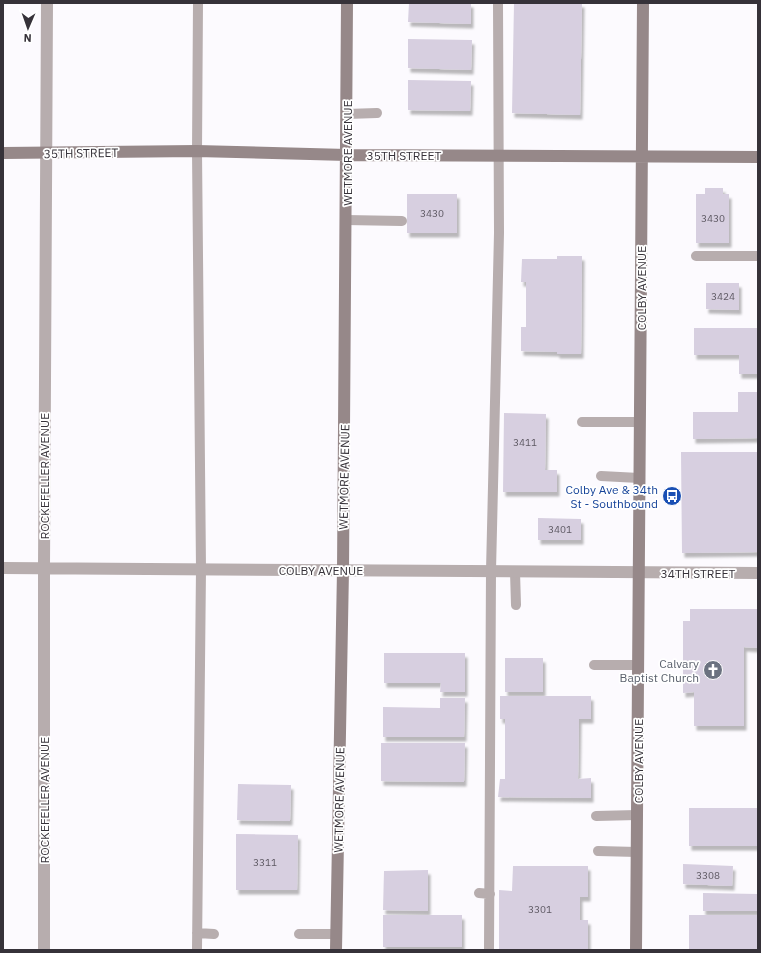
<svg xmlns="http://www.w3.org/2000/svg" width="761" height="953" font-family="'IBM Plex Sans',sans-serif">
	<defs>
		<filter id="shadow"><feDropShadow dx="2.5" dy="4.5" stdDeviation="1" flood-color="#0004"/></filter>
	</defs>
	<rect width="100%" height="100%" fill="#fcfafe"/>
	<path fill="#d7cfe0" filter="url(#shadow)" d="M409,3H471V24L408,22Z
		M514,3H582L580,115L512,113Z
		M408,39L472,40L471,70L408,68Z
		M408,80L471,81L470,111L408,110Z
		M705,188H723V194H729V243H696V194H705Z
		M407,194H457V233H407Z
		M557,256H582L581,354H557V352L521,351V327H526V282H521L522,259H557Z
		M706,283H739V310L706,309Z
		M694,328H758V374H739V355H694Z
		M738,392H758V438L693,439V412H738Z
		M504,413L546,414L545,470H557V492H503Z
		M681,452H758V552L682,553Z
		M538,518L581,519V540H538Z
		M690,609H758V648L744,647V726H694V692L683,693V621H690Z
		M384,653H465V692H440L441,683H384Z
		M505,658H543V692H505Z
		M500,696H591V719H579L578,779L591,778V798L498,797L500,779H505V719H500Z
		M440,698H465L464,737H383V707L440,708Z
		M381,743H465L464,782L381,781Z
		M238,784L291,785L290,821L237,820Z
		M689,808H758V846H689Z
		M236,834L298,835L297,890H236Z
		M683,864L733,866L732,886L683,884Z
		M513,866H588V897H580V920H588V950H499V890L512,891Z
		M428,870V911L383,910L384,871Z
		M703,893L758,894V911H703Z
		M383,915H462V947H383Z
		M689,915H758V950H689Z"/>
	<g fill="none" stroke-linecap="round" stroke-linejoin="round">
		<path stroke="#b7adae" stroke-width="10" d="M347,114L377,113
			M346,220L402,221
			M696,256H758
			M582,422H640
			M601,476L639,478
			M515,572L516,605
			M594,665H638
			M596,816L637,815
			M598,851L637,852
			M479,893L490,894
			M197,933L214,934
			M299,934H337
			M197,950L201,569L197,151L198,3
			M489,950L491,571L499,233L498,3"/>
		<path stroke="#b7adae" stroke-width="12" d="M3,568L758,573
			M44,950V568L47,3"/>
		<path stroke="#968889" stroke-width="12" d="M3,153L197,151L347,155L758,157
			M336,950L343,570L347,3
			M636,950L643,3"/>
	</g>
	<defs>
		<g id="bus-disc" transform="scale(1)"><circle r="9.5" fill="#1a4fb4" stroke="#fff"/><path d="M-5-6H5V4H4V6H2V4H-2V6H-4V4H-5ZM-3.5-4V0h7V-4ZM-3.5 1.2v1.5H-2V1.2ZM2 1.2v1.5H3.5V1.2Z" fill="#fff"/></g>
		<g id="church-disc" transform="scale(1)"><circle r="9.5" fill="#6b7280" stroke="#fff"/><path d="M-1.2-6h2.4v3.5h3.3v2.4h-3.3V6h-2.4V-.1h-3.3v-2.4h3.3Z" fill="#fff"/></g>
	</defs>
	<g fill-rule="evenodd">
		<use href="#bus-disc" x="672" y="496"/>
		<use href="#church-disc" x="713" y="670"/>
	</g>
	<g text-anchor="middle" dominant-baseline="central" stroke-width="3.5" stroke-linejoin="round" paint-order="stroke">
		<g font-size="10" fill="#5e5963">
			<text x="432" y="213">3430</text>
			<text x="713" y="218">3430</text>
			<text x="723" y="296">3424</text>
			<text x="525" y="442">3411</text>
			<text x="560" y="529">3401</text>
			<text x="265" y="862">3311</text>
			<text x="708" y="875">3308</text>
			<text x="540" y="909">3301</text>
		</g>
		<g font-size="12" fill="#363239" stroke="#fff">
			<text transform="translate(81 153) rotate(-1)">35TH STREET</text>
			<text transform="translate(347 153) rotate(-90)">WETMORE AVENUE</text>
			<text x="404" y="155">35TH STREET</text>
			<text transform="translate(641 288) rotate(-90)">COLBY AVENUE</text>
			<text transform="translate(44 476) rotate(-90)">ROCKEFELLER AVENUE</text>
			<text transform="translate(344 477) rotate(-89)">WETMORE AVENUE</text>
			<text x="321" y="570">COLBY AVENUE</text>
			<text x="698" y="573">34TH STREET</text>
			<text transform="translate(638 761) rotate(-90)">COLBY AVENUE</text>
			<text transform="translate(44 800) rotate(-90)">ROCKEFELLER AVENUE</text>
			<text transform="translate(339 800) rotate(-89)">WETMORE AVENUE</text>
		</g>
		<g font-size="12" fill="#164399" stroke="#fff" text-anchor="end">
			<text x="658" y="489">Colby Ave &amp; 34th<tspan x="658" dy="14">St - Southbound</tspan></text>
		</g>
		<g font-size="12" fill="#5b616d" stroke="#fff" text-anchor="end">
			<text x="699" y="663">Calvary<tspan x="699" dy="14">Baptist Church</tspan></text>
		</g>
	</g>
	<rect width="761" height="953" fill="none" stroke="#363239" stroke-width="8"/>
	<g transform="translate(28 28) rotate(182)" stroke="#ffffff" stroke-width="3" paint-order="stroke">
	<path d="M0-3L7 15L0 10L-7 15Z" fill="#363239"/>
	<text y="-6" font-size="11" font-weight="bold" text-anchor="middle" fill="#363239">N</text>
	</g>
</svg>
